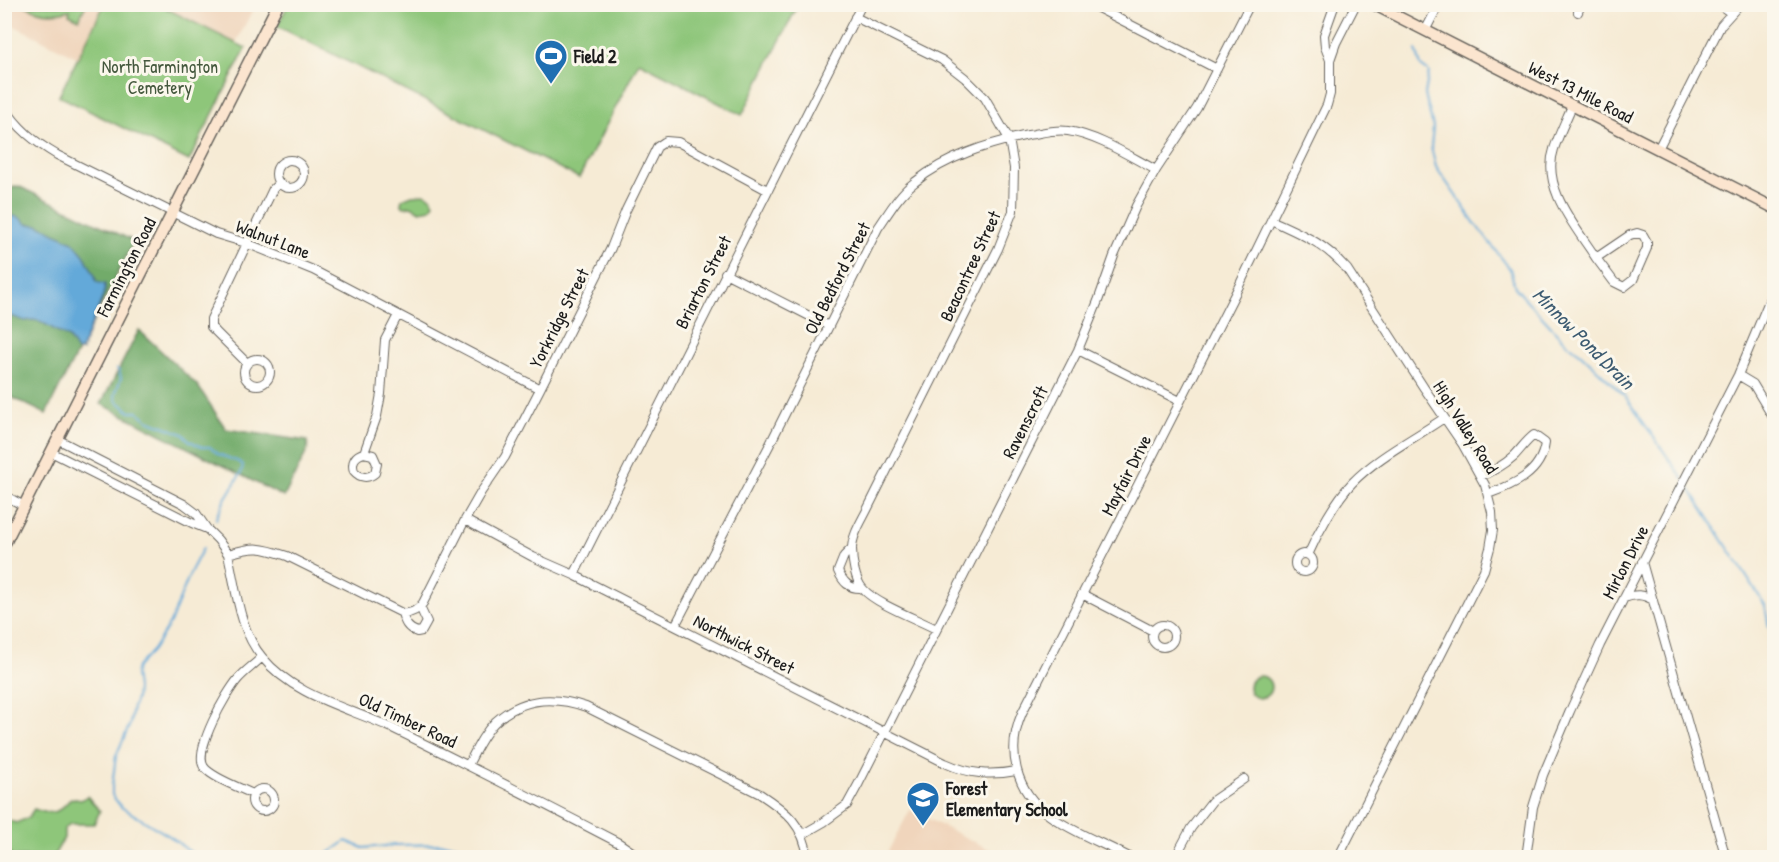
<svg xmlns="http://www.w3.org/2000/svg" width="1779" height="862" font-family="'Patrick Hand',sans-serif">
	<rect width="100%" height="100%" fill="#fbf7ec"/>
	<filter id="ink" filterUnits="userSpaceOnUse"><feTurbulence type="fractalNoise" baseFrequency=".0167" numOctaves="2"/><feDisplacementMap in="SourceGraphic" scale="12" xChannelSelector="R" yChannelSelector="G"/><feConvolveMatrix kernelMatrix="1 2 1 2 8 2 1 2 1" color-interpolation-filters="sRGB"/></filter>
	<filter id="wash" filterUnits="userSpaceOnUse"><feTurbulence type="fractalNoise" baseFrequency=".008" numOctaves="4" result="noise"/><feDisplacementMap in="SourceGraphic" scale="24" xChannelSelector="R" yChannelSelector="G"/><feGaussianBlur stdDeviation="1.35" result="paint"/><feColorMatrix in="noise" values="0 0 0 0 0 0 0 0 0 0 0 0 0 0 0 0 0 1.4 0 .05"/><feComposite in="paint" operator="in"/></filter>
	<g filter="url(#wash)">
		<rect width="100%" height="100%" fill="#f6ebd5"/>
		<path fill="#f0d5bc" d="M4,5H105L78,58L5,21Z
			M159,5H255L236,43Z
			M910,810L1005,857H885Z"/>
		<path fill="#8ec67a" stroke="#55714b" stroke-width="1.5" d="M25,5H86L79,19L69,14L70,10C54,15 39,14 25,5Z
			M104,5H159L246,48L189,161L59,96Z
			M288,5L452,4L469,13L473,4L798,5L742,115L639,62L579,178L277,26Z
			M424,194L431,197L434,203L431,209L420,211L411,206L404,207L401,204L402,199L412,195Z
			M1249 687a11 11 0 1 1 22 0a11 11 0 1 1-22 0Z
			M87,796L100,811L94,824H70L64,829V838L53,857H12L5,845V819L16,823L28,818L34,809C53,816 59,813 71,798L81,800Z"/>
		<path fill="#72ab6a" stroke="#476443" stroke-width="1.5" d="M18,186L134,241L46,414L5,394L4,190Z
			M139,330L198,386L226,429L307,441L308,449L284,497L101,404Z"/>
		<path fill="#63a9d9" stroke="#40627a" stroke-width="1.5" d="M5,215L19,217L27,224L39,225L73,242L84,255L95,276L96,282L105,284C105,286 105,287 105,289C105,293 85,341 83,344L84,347L81,348L82,351H77L69,338L40,321L32,320L25,321L5,314Z"/>
		<g fill="none" stroke-linecap="round" stroke-linejoin="round">
			<path stroke="#63a9d9" stroke-width="2" d="M1416,50L1421,66L1429,72L1425,94L1433,127L1431,147L1436,167L1476,225L1510,269L1515,287L1521,294L1565,342L1581,354L1625,396L1683,479
				M117,369L119,371L121,378L115,395L116,400L130,412H138L148,420L183,434L190,441L202,447H210L218,454L239,462L243,465L241,473L225,499L216,519
				M1686,483L1765,605L1769,627L1774,635
				M200,858L186,849L171,837L121,807L112,795V786L116,756L130,724L133,707L136,699L137,688L135,674L137,667L153,650L170,623L191,571L203,548
				M322,858L346,841L363,848L396,845L452,844L477,850L499,858"/>
		</g>
	</g>
	<g filter="url(#ink)">
		<g fill="none" stroke-linecap="round" stroke-linejoin="round">
			<g stroke="#68645d" stroke-width="10">
				<path id="street" d="M1090,4L1217,69
					M1718,4L1731,13
					M1578,12L1581,4
					M855,17L942,60L965,78L985,98L1009,139L1014,168L1013,211L998,249L867,510C861,522 852,536 852,549C852,561 855,580 863,589C876,604 917,619 936,629
					M1425,31L1439,4
					M1330,60L1336,43L1356,4
					M4,106C17,128 35,142 57,155L216,234L246,243L313,270L540,389
					M1572,106C1566,120 1559,134 1554,149C1541,188 1576,227 1596,258
					M1658,149L1721,25L1740,4
					M276 174a14 14 0 1 1 28 0a14 14 0 1 1-28 0Z
					M1271,220C1303,235 1323,242 1347,269L1424,388L1463,445L1485,485L1492,512L1493,530L1490,548L1484,570L1338,858
					M1637,233L1643,235L1647,242V248L1633,280L1624,287L1614,282L1596,258L1630,235Z
					M725,273L829,326
					M1078,350L1180,401
					M244 372a13 13 0 1 1 26 0a13 13 0 1 1-26 0Z
					M247,363L211,327V319L273,189L279,183
					M1738,375L1753,384L1774,419
					M57,439L184,504L196,513L207,529L218,540L228,554C255,546 261,547 287,556L402,613C411,614 417,611 423,603L465,520L481,492L505,457L540,389L611,248L626,210L657,147L666,141L678,142L767,190
					M51,452L192,523L207,529
					M364,453L373,455L377,464L375,473C368,479 360,478 354,471C351,462 355,455 364,453L377,416L381,394L385,340L398,315
					M1480,476C1492,472 1504,465 1514,456C1521,449 1526,441 1534,435L1545,443C1541,474 1513,485 1488,494
					M4,495L24,506
					M465,520L533,557L574,575L945,763C969,774 990,776 1016,771
					M852,548L844,556L838,571C843,582 849,589 862,588
					M1295 563a9 9 0 1 1 18 0a9 9 0 1 1-18 0Z
					M228,554C236,588 239,630 262,657C295,697 347,707 392,728C468,765 544,804 619,843L641,858
					M1308,555C1318,532 1335,501 1352,483C1377,457 1415,438 1444,418
					M1642,562L1726,858
					M574,575L862,4
					M1082,594L1153,631
					M1624,598C1635,594 1643,594 1653,600
					M402,613C405,623 407,628 417,632L422,631L427,622L420,607
					M1152 636a11 11 0 1 1 22 0a11 11 0 1 1-22 0Z
					M675,626L769,446L878,228C889,212 899,194 915,182C947,156 988,144 1028,135C1042,133 1054,129 1068,131C1099,136 1129,156 1156,170
					M468,765C476,750 483,734 495,722C522,697 554,696 586,707L760,794C786,811 804,825 808,858
					M252 800a11 11 0 1 1 22 0a11 11 0 1 1-22 0Z
					M253,794C241,788 212,778 204,767C193,751 226,693 238,679C245,671 254,665 262,657
					M803,834L824,822L847,805L859,783L1078,350L1098,301L1114,256L1136,206L1156,170L1197,108L1250,4
					M1131,858C1105,844 1072,832 1049,815C1015,791 1006,750 1022,713L1239,286L1327,105L1330,94V60L1325,47L1324,35L1335,4
					M1175,858L1191,828L1212,801L1244,779
					M1526,858L1533,807L1543,775L1570,711L1600,645L1738,375L1774,289"/>
			</g>
			<g stroke="#68645d" stroke-width="13">
				<path id="secondary" d="M1373,4L1774,208
					M4,545L278,4"/>
			</g>
			<use href="#street" stroke="#fff" stroke-width="8"/>
			<use href="#secondary" stroke="#fbe5cf" stroke-width="10"/>
		</g>
	</g>
	<defs>
		<g id="stadium-pin" transform="scale(1.725)"><path d="M0 17L-7.5 6A9.5 9.5 0 1 1 7.5 6Z" fill="#1f6fb2" stroke="#fbf7ec"/><path d="M0-5a6.5 5 0 1 0 0 10a6.5 5 0 1 0 0-10ZM-3.5-1.8h7v3.6h-7Z" fill="#fff"/></g>
		<g id="school-pin" transform="scale(1.725)"><path d="M0 17L-7.5 6A9.5 9.5 0 1 1 7.5 6Z" fill="#1f6fb2" stroke="#fbf7ec"/><path d="M0-5L7-2L0 1L-7-2ZM-4 1L0 2.5L4 1V4Q0 6-4 4Z" fill="#fff"/></g>
	</defs>
	<g fill-rule="evenodd">
		<use href="#stadium-pin" x="551" y="56"/>
		<use href="#school-pin" x="923" y="798"/>
	</g>
	<g text-anchor="middle" dominant-baseline="central" stroke-width="6" stroke-linejoin="round" paint-order="stroke">
		<g font-size="18" font-weight="bold" fill="#1c1c1c" stroke="#fbf7ec" text-anchor="start">
			<text x="574" y="56">Field 2</text>
			<text x="946" y="788">Forest<tspan x="946" dy="21">Elementary School</tspan></text>
		</g>
		<g font-size="18" fill="#44583d" stroke="#fbf7ec">
			<text x="160" y="66">North Farmington<tspan x="160" dy="21">Cemetery</tspan></text>
		</g>
		<g font-size="18" fill="#1c1c1c" stroke="#fbf7ec">
			<text transform="translate(1581 92) rotate(27)">West 13 Mile Road</text>
			<text transform="translate(273 239) rotate(21)">Walnut Lane</text>
			<text transform="translate(970 266) rotate(-65)">Beacontree Street</text>
			<text transform="translate(126 267) rotate(-63)">Farmington Road</text>
			<text transform="translate(837 278) rotate(-63)">Old Bedford Street</text>
			<text transform="translate(703 282) rotate(-63)">Briarton Street</text>
			<text transform="translate(559 318) rotate(-63)">Yorkridge Street</text>
			<text transform="translate(1025 422) rotate(-63)">Ravenscroft</text>
			<text transform="translate(1466 427) rotate(58)">High Valley Road</text>
			<text transform="translate(1126 475) rotate(-63)">Mayfair Drive</text>
			<text transform="translate(1625 562) rotate(-63)">Mirlon Drive</text>
			<text transform="translate(744 644) rotate(27)">Northwick Street</text>
			<text transform="translate(408 720) rotate(25)">Old Timber Road</text>
		</g>
		<g font-size="20" font-style="italic" fill="#3c5b71" stroke="#fbf7ec">
			<text transform="translate(1584 338) rotate(45)">Minnow Pond Drain</text>
		</g>
	</g>
	<rect width="1779" height="862" fill="none" stroke="#fbf7ec" stroke-width="24"/>
</svg>
